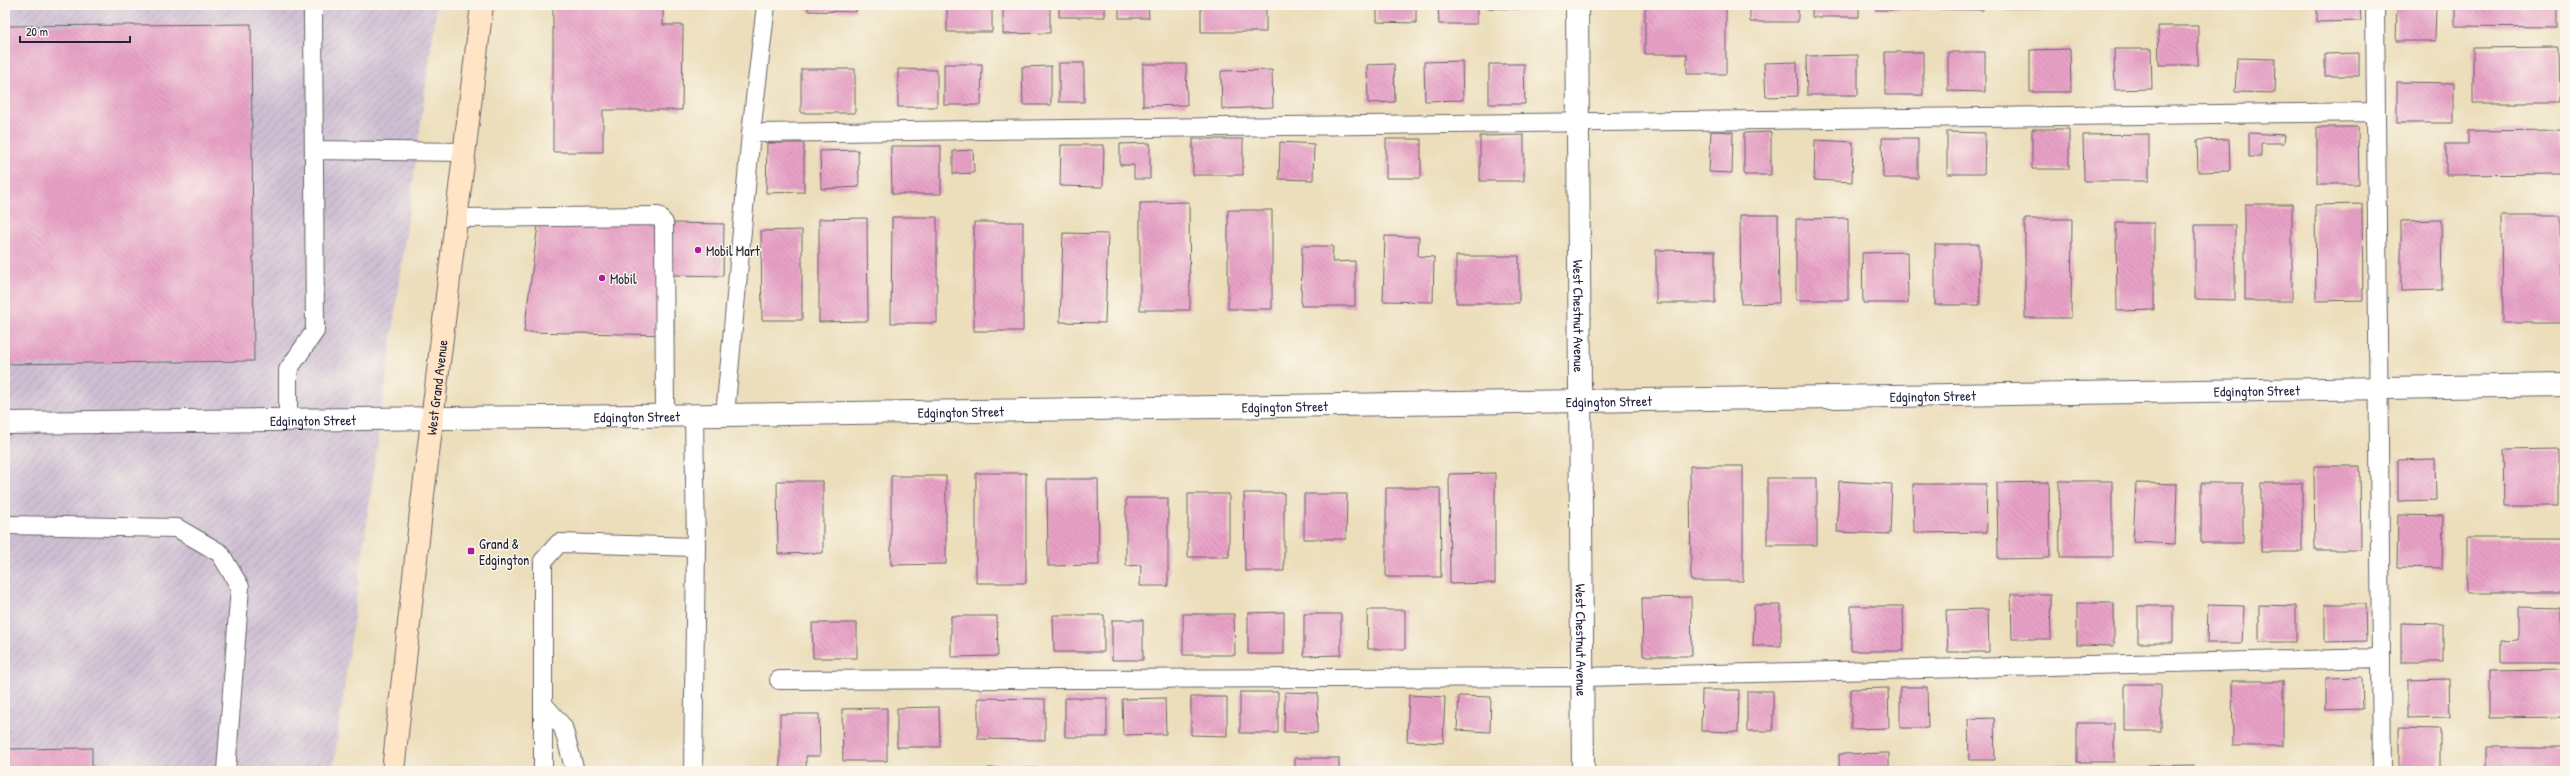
<svg xmlns="http://www.w3.org/2000/svg" width="2570" height="776" font-family="'Patrick Hand',sans-serif">
	<defs>
		<pattern id="industrial-furrows" width="10" height="10" patternUnits="userSpaceOnUse"><rect width="10" height="10" fill="#cdbed2"/><path d="M-1 1l2-2M0 10L10 0M9 11l2-2" fill="none" stroke="#b0a3b5"/></pattern>
		<pattern id="building-back-hatch" width="6" height="6" patternUnits="userSpaceOnUse"><rect width="6" height="6" fill="#e8a1c6"/><path d="M-1 5l2 2M0 0l6 6M5-1l2 2" fill="none" stroke="#c78aab"/></pattern>
	</defs>
	<rect width="100%" height="100%" fill="#fbf7ec"/>
	<filter id="ink" filterUnits="userSpaceOnUse"><feTurbulence type="fractalNoise" baseFrequency=".025" numOctaves="2"/><feDisplacementMap in="SourceGraphic" scale="8" xChannelSelector="R" yChannelSelector="G"/><feConvolveMatrix kernelMatrix="1 2 1 2 8 2 1 2 1" color-interpolation-filters="sRGB"/></filter>
	<filter id="wash" filterUnits="userSpaceOnUse"><feTurbulence type="fractalNoise" baseFrequency=".012" numOctaves="4" result="noise"/><feDisplacementMap in="SourceGraphic" scale="16" xChannelSelector="R" yChannelSelector="G"/><feGaussianBlur stdDeviation="0.9" result="paint"/><feColorMatrix in="noise" values="0 0 0 0 0 0 0 0 0 0 0 0 0 0 0 0 0 1.4 0 .05"/><feComposite in="paint" operator="in"/></filter>
	<g filter="url(#wash)">
		<rect width="100%" height="100%" fill="#ecdebb"/>
		<path fill="url(#industrial-furrows)" d="M5,5H437L333,771H5Z"/>
		<g id="blocks">
			<path fill="url(#building-back-hatch)" d="M553,5H663V25H683L682,110H603V152H553Z
				M808,5H856V12L808,11Z
				M947,5H992V32H947Z
				M1003,5H1050V33L1003,34Z
				M1059,5H1105V17H1059Z
				M1119,5H1148L1149,18H1119Z
				M1201,5H1266V32H1201Z
				M1377,5H1416V23L1377,22Z
				M1438,5H1477V24H1439Z
				M1486,5H1521V9L1486,8Z
				M1673,5H1726V74H1687V54H1645V7L1673,8Z
				M1750,5H1798V22H1750Z
				M1812,5H1859V17H1812Z
				M1875,5H1920V10H1875Z
				M1937,5H1983V10L1937,9Z
				M2003,5H2056V8H2003Z
				M2317,5H2360L2361,21L2317,22Z
				M2397,5H2436L2435,41H2396Z
				M2455,5H2558V27L2455,26Z
				M251,24L254,361L5,364V26Z
				M2158,26H2198V65H2159Z
				M2559,47L2560,103H2473V48Z
				M2070,49L2071,92H2030V50Z
				M2114,49H2151L2152,89L2115,90Z
				M1885,52H1923V95H1885Z
				M1948,52H1985V92L1948,91Z
				M2359,53V76H2325V54Z
				M1858,55V95H1807L1806,56Z
				M2237,58L2276,59L2275,93L2235,92Z
				M1462,61L1463,100L1425,101L1424,62Z
				M1797,62L1798,96L1766,97L1764,63Z
				M1059,63H1084V102H1059Z
				M944,64H982L981,105H944Z
				M1143,64H1186L1187,105L1143,106Z
				M1394,64L1395,102L1368,103L1367,65Z
				M1489,64H1524L1525,104H1489Z
				M1051,66V105H1023L1022,67Z
				M801,69H855V113H801Z
				M898,69L937,70V107H898Z
				M1272,70L1273,107L1222,109L1221,71Z
				M2397,82L2454,83V123H2397Z
				M2317,127H2358L2359,184H2317Z
				M2032,129H2069V169H2032Z
				M2563,130V174L2446,175V144H2468V131Z
				M1711,131L1733,132L1732,173L1709,172Z
				M1771,132V175H1744V133Z
				M1947,132L1985,133L1984,174H1947Z
				M2249,133L2285,135L2284,143H2261V157H2249Z
				M2149,134V181H2084L2083,135Z
				M1524,135V181H1480V136Z
				M1882,138H1918V178H1883Z
				M1193,139H1243V175H1193Z
				M1386,139H1421V178H1386Z
				M2229,139L2230,171L2198,172L2197,140Z
				M1815,140L1853,142L1852,182L1814,180Z
				M1280,142L1314,144L1313,180L1279,179Z
				M767,143H804V192L766,193Z
				M1150,143V179H1134V165H1120V144Z
				M1061,145H1104L1103,187L1060,186Z
				M891,146H941V194H892Z
				M858,150L859,187L821,189L820,151Z
				M973,150L974,173L953,174V151Z
				M1189,202L1190,310H1140V203Z
				M2245,204H2292V301H2245Z
				M2362,204L2363,300L2316,301L2315,205Z
				M540,210L673,223L724,224L723,276L673,275L674,335L524,332Z
				M1228,210H1272V309H1228Z
				M1740,215H1778L1779,303L1741,304Z
				M2502,215H2561L2562,323H2503Z
				M892,217H937V323H891Z
				M867,218L868,321L819,322V219Z
				M1848,218V300H1796V219Z
				M2025,219H2072L2071,318H2025Z
				M2441,220L2442,290L2401,291V221Z
				M974,222H1023V331H974Z
				M2116,223H2154V310L2117,311Z
				M2195,225H2235V300L2195,299Z
				M802,230V320H762L761,231Z
				M1063,233L1108,234L1105,323L1060,322Z
				M1385,236L1419,237L1418,256L1434,257L1433,302L1383,301Z
				M1935,244H1979L1980,305H1935Z
				M1302,246H1333L1332,262L1355,261V306H1301Z
				M1656,250L1715,251V303H1656Z
				M1907,252L1908,303H1863L1862,253Z
				M1456,256H1519V303H1456Z
				M2559,449V506H2505L2504,450Z
				M2435,459L2436,500L2398,501V460Z
				M1690,466H1743V581H1691Z
				M2314,466H2360L2361,550H2315Z
				M976,473H1026V583H976Z
				M1495,473V583L1450,584L1449,474Z
				M891,476H946V564L891,565Z
				M1767,478H1817V545H1767Z
				M1047,479H1098L1099,565L1048,566Z
				M777,481H823V553L778,554Z
				M1839,481L1892,484L1890,534L1837,532Z
				M2059,481H2112V557H2060Z
				M2049,482L2050,558L1998,559L1997,483Z
				M2136,483L2177,484L2175,544L2133,542Z
				M2201,483H2243V543H2201Z
				M2261,483H2302V552H2261Z
				M1913,484H1986L1987,532L1914,533Z
				M1386,488H1440L1441,577H1386Z
				M1244,493H1284V571H1245Z
				M1188,494H1229V557H1188Z
				M1304,494H1347L1346,539H1304Z
				M1126,498H1168V586H1140L1141,565L1126,566Z
				M2398,515L2443,516L2442,568L2397,567Z
				M2467,538H2564L2565,593H2467Z
				M2011,594H2050L2051,639H2012Z
				M1691,597L1692,656H1643L1642,598Z
				M2077,603H2114V646L2077,645Z
				M2325,604H2365L2366,641L2325,642Z
				M1754,605H1781V646H1753Z
				M2208,605L2244,606L2242,643H2207Z
				M2259,605L2296,606V642H2259Z
				M1851,606H1903L1904,651H1851Z
				M2138,606H2173V643H2138Z
				M2518,607L2562,608V663H2501V641L2518,640Z
				M1988,609L1989,652H1948L1946,610Z
				M1367,610H1405V649H1368Z
				M1284,612V654H1248V613Z
				M1183,614H1234L1235,655H1183Z
				M1304,614H1341V655L1304,656Z
				M1053,615H1104V652H1054Z
				M951,616H997L998,656L951,657Z
				M1112,620H1143V660H1112Z
				M812,623H857V658H813Z
				M2401,623L2443,624V662H2401Z
				M2565,670V717L2489,718V671Z
				M2362,677L2363,709L2326,710V678Z
				M2449,679L2450,717L2407,718V680Z
				M2232,681H2283V746H2233Z
				M2125,684H2161V731H2125Z
				M1900,687H1927L1928,728H1900Z
				M1888,688L1889,728L1851,729V689Z
				M1702,690H1739L1738,732L1701,731Z
				M1747,691H1773V731H1747Z
				M1240,692H1278V733H1240Z
				M1285,692L1318,693L1317,733L1284,732Z
				M1409,695L1445,697L1443,743L1407,741Z
				M1459,696L1491,697L1490,732L1457,730Z
				M1191,697H1227V736L1191,735Z
				M978,698L1045,699V740L978,739Z
				M1065,698H1107V737H1065Z
				M1165,698L1166,734L1123,735L1122,699Z
				M939,707L940,747H897V708Z
				M887,708V761H843L842,709Z
				M780,714H819L820,756H806V771H780Z
				M1994,718L1995,760H1969L1968,719Z
				M2077,723H2114V762H2077Z
				M2399,728L2440,729V770L2399,771Z
				M2486,747H2565V771H2486Z
				M92,748V771H5V749Z
				M1889,753V771H1839V754Z
				M1295,758H1339V771H1295Z
				M2194,765L2195,771H2148V766Z
				M2050,767H2076V771H2050Z
				M988,768H1038V771H988Z"/>
		</g>
	</g>
	<g filter="url(#ink)">
		<use href="#blocks" fill-opacity="0" stroke="#696468" stroke-width="1"/>
		<g fill="none" stroke-linecap="round" stroke-linejoin="round">
			<g stroke="#696468" stroke-width="20">
				<path id="service" d="M2375,5L2382,771
					M751,133L2376,112
					M314,150L464,152
					M457,218L658,216L664,223L665,415
					M725,415L751,133L766,5
					M288,420V370L315,331L313,11
					M5,525L177,528L220,553L240,587L226,771
					M779,680L1582,677L2381,658
					M544,705L563,727L575,771
					M543,771V561L559,543L696,547
					M693,771L696,547L694,415"/>
			</g>
			<g stroke="#696468" stroke-width="24">
				<g id="minor">
					<path id="s1" d="M1577,5L1583,771"/>
					<path id="s2" d="M5,423L725,415L2565,385"/>
				</g>
			</g>
			<g stroke="#696468" stroke-width="24">
				<g id="secondary">
					<path id="s3" d="M393,771L421,512L482,5"/>
				</g>
			</g>
			<use href="#service" stroke="#fff" stroke-width="18"/>
			<use href="#minor" stroke="#fff" stroke-width="22"/>
			<use href="#secondary" stroke="#ffe4c6" stroke-width="22"/>
		</g>
	</g>
	<g fill="#b5179e" stroke="#fbf7ec" stroke-width="1.5">
		<circle cx="698" cy="250" r="4"/>
		<circle cx="602" cy="278" r="4"/>
		<rect x="467" y="547" width="8" height="8" rx="2"/>
	</g>
	<g text-anchor="middle" dominant-baseline="central" stroke-width="3" stroke-linejoin="round" paint-order="stroke">
		<g font-size="14" fill="#22223b" stroke="#fbf7ec" text-anchor="start">
			<text x="706" y="250">Mobil Mart</text>
			<text x="610" y="278">Mobil</text>
			<text x="479" y="543">Grand &amp;<tspan x="479" dy="16">Edgington</tspan></text>
		</g>
		<g font-size="14" fill="#22223b" stroke="#fbf7ec">
			<text stroke="none"><textPath href="#s1" startOffset="311">West Chestnut Avenue</textPath></text>
			<text stroke="none"><textPath href="#s3" startOffset="386">West Grand Avenue</textPath></text>
			<text stroke="none"><textPath href="#s2" startOffset="2252">Edgington Street</textPath></text>
			<text stroke="none"><textPath href="#s2" startOffset="1928">Edgington Street</textPath></text>
			<text stroke="none"><textPath href="#s2" startOffset="1604">Edgington Street</textPath></text>
			<text stroke="none"><textPath href="#s2" startOffset="1280">Edgington Street</textPath></text>
			<text stroke="none"><textPath href="#s2" startOffset="956">Edgington Street</textPath></text>
			<text stroke="none"><textPath href="#s2" startOffset="632">Edgington Street</textPath></text>
			<text stroke="none"><textPath href="#s2" startOffset="308">Edgington Street</textPath></text>
			<text stroke="none"><textPath href="#s1" startOffset="635">West Chestnut Avenue</textPath></text>
		</g>
	</g>
	<rect width="2570" height="776" fill="none" stroke="#fbf7ec" stroke-width="20"/>
	<path d="M20 36v6h110v-6" fill="none" stroke="#22223b" stroke-width="2"/>
	<text x="26" y="36" font-size="12" fill="#22223b" stroke="#fbf7ec" stroke-width="3" paint-order="stroke">20 m</text>
</svg>
